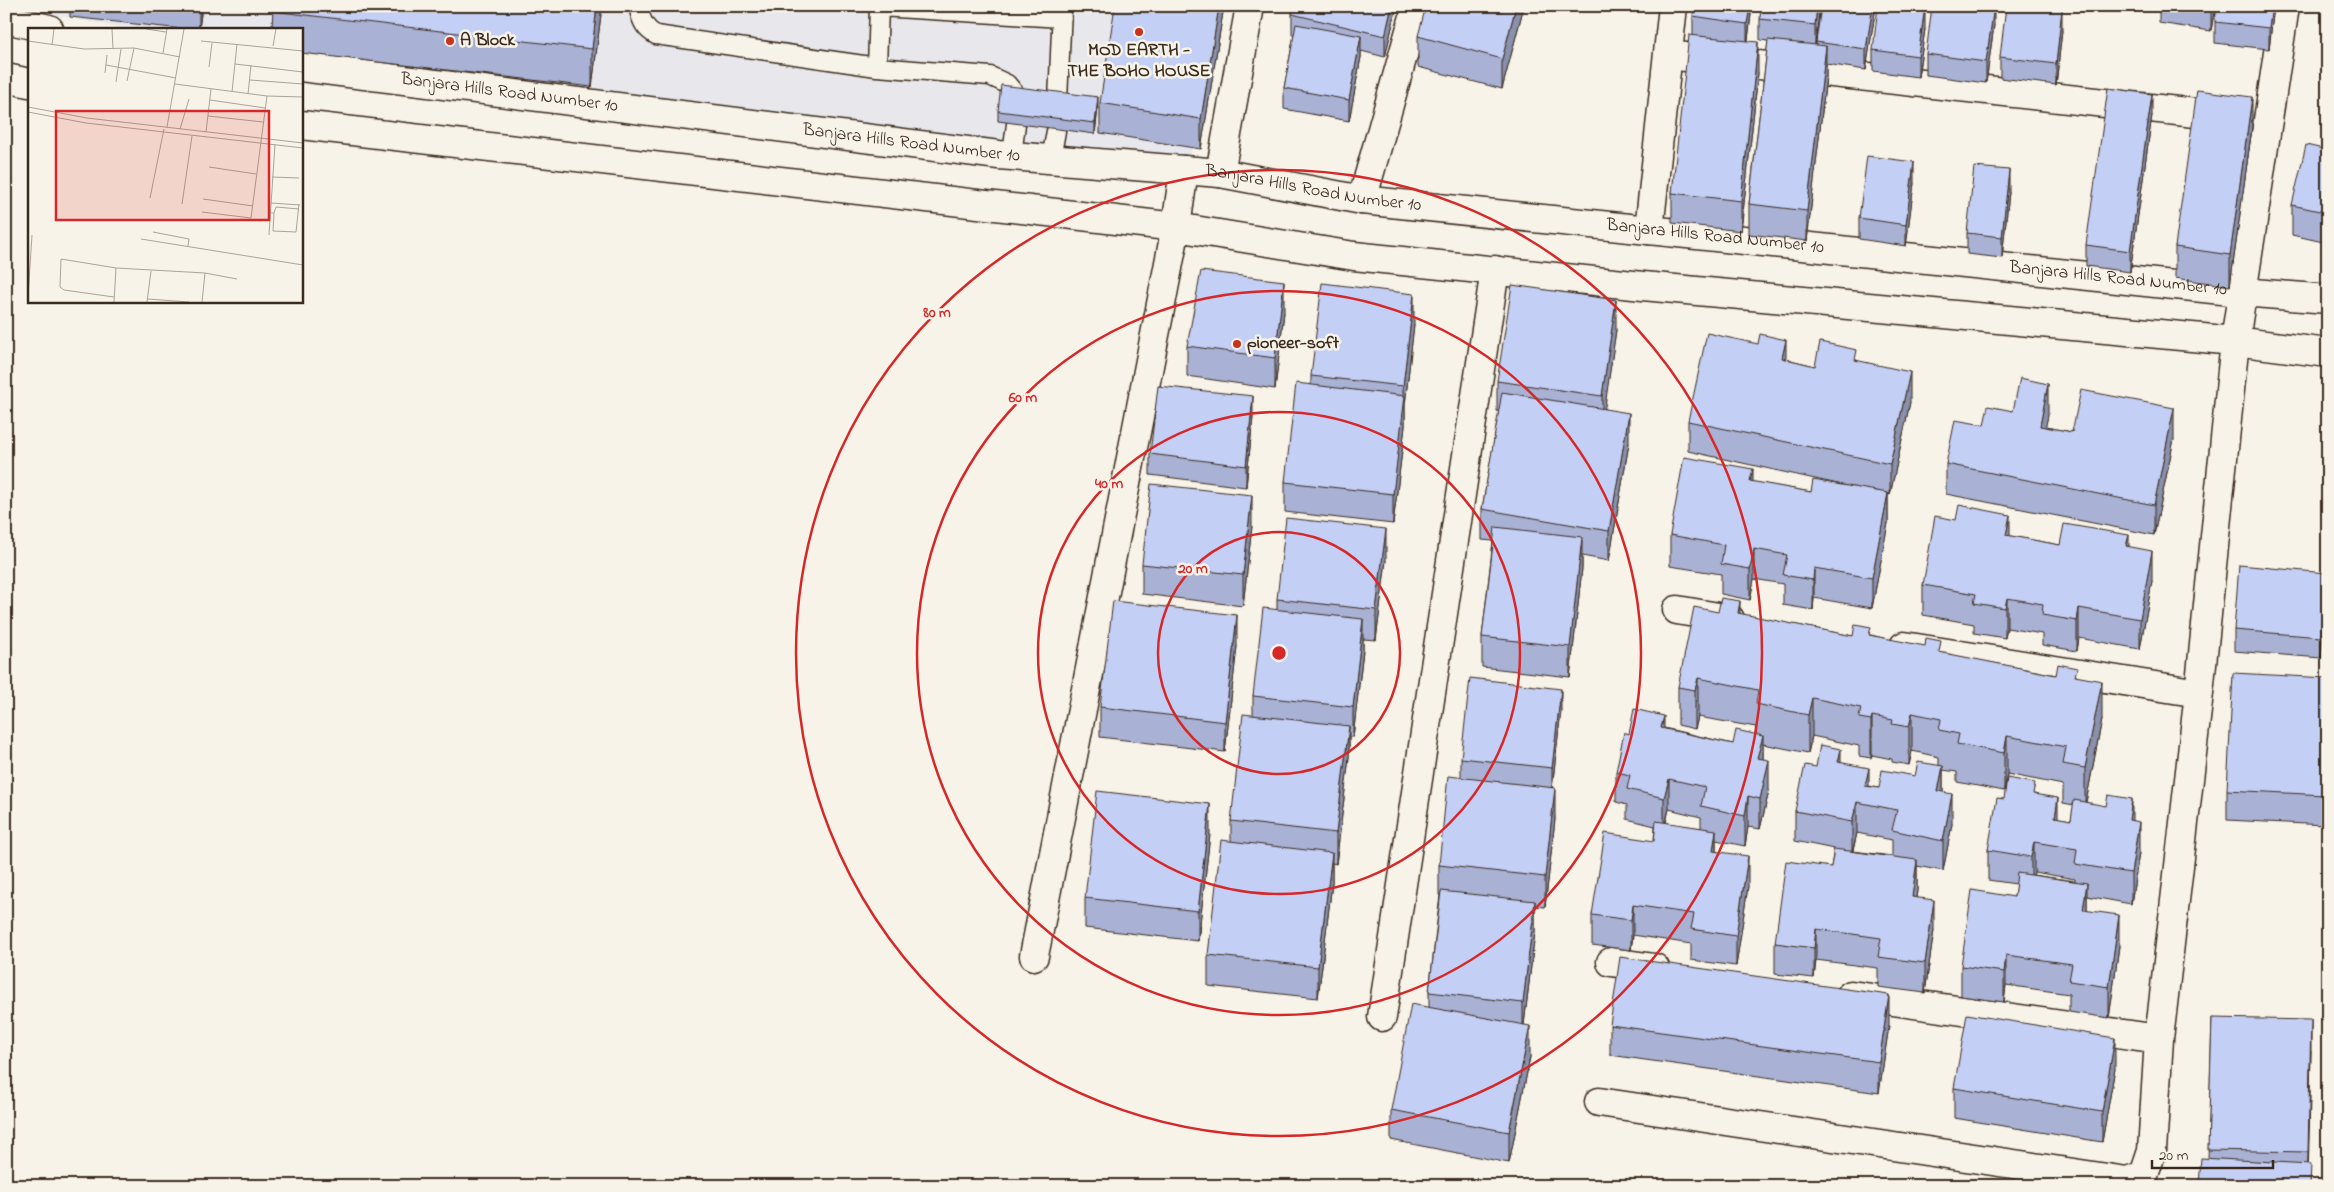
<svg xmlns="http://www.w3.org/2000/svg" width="2334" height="1192" font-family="'Indie Flower',sans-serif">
	<rect width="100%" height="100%" fill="#f7f3e8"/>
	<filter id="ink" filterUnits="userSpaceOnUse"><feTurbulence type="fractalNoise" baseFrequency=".02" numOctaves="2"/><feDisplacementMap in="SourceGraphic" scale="10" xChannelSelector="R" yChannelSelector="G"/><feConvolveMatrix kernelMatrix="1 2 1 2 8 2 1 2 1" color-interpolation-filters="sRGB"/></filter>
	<g filter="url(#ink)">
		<path fill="#e8e8ec" d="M17,6H1214L1190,160L301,64V29H123Z"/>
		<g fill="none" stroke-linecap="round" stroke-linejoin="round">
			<g stroke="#3b2a1e" stroke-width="21">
				<path id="lane" d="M876,6L879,7L877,67
					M879,7L1062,18
					M639,10C642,22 645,29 656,35L877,67L990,76L1007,84L1016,95
					M1058,101L1062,7
					M1012,155L1016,124
					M1051,159L1056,131"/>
			</g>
			<g stroke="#3b2a1e" stroke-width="31">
				<path id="street" d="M1668,55L2232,117
					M1220,173L1250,6
					M1362,200L1417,6
					M1649,230L1673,6
					M1677,610L1730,619
					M1904,646L2199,693
					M1034,956L1176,227L1184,170
					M1611,962L1655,968
					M1851,995L2159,1039
					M1382,1017L1495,270
					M1599,1102L2127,1181L2144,1175L2152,1151L2159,1039L2199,693L2235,341L2285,6"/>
			</g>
			<g stroke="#3b2a1e" stroke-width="31">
				<g id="secondary">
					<path d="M6,19L49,29"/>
					<path id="s1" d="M301,67L999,155L1220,173L1362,200L2241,292L2328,299"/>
					<path d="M6,78L29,83"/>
					<path d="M301,125L1176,227L1354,256L1643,286L2235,341L2328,353"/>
				</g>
			</g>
			<use href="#lane" stroke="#f7f3e8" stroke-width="18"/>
			<use href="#street" stroke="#f7f3e8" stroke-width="28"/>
			<use href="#secondary" stroke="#f7f3e8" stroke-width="28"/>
		</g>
		<path fill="#a9b2d4" stroke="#3b2a1e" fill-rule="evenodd" d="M70,6H202L199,29H182L70,17Z
			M273,6H602L592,87L301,53V29H272Z
			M628,6H665L664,10Z
			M1224,6L1201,149L1100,133V103Z
			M1294,6H1397L1385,57L1361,51V57L1349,121L1284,109V88L1294,35H1292V14Z
			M1524,6L1502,89L1418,67V36Z
			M1752,6L1748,41L1758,73L1741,231L1672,223V193L1693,35V16Z
			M1820,6L1815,45H1816V42L1876,6L1866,70L1826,64V77L1807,241L1749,234V204L1768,41L1760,40V19Z
			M2159,6H2215L2211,31L2159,23Z
			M2217,6H2274L2269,49L2215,43V22Z
			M1994,25L1986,83L1926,75V54Z
			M1925,29L1918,77L1873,71V50Z
			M2062,30L2056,85L2000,78V57Z
			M1098,107L1095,134L998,121V111Z
			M2152,115L2130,272L2086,266V245Z
			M2252,127L2230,286L2175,278V247Z
			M2328,150V249L2323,248V242L2292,235V205Z
			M1914,183L1906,246L1859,239V218Z
			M2009,192L2002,258L1967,254V233Z
			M1284,312L1275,389L1187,376V346Z
			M1414,324L1405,405V426L1393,524L1285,512V482L1311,385V376Z
			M1616,330L1604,409L1629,443L1609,561L1582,556V568L1570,677L1482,667V637L1493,541L1482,540V509L1499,412L1497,411V381Z
			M1786,359L1815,366L1857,360L1910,402L1890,495L1888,494V523L1872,608L1814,598L1813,610L1783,605V584L1754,579L1750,600L1721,594V574L1670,566V535L1753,482L1811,492L1847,486L1688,451V421Z
			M2013,411L2048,415L2045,427L2072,432L2174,439L2154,535L1946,494V464L1984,425Z
			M1253,417L1246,487L1150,475V454Z
			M1956,520L2010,536L2060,545L2129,546L2152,581L2140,649L2079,638L2077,651L2042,645V634L2007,628L2005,638L1974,633V624L1923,615V585Z
			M1252,526L1243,606L1142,594V564Z
			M1386,560L1376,640L1363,639V650L1353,737H1349V757L1336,864L1332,863V883L1318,998L1208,986V955L1231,841V821L1253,715V696L1277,610V599Z
			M2326,594L2321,658L2234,651V630Z
			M1718,612L1740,614L1853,636L1871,635L1941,653L2056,675L2077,676L2102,719L2086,802L2132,821L2139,853L2131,904L2087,896V911L2119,946L2109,1018L2069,1012V994L2006,985L2004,1002L1961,996V966L2014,897L2016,884L1988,880V850L2004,799L2035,794L2058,818L2071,820L2074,805L2063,803V785L2007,774L2004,791L1957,782V772L1943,770V792L1952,824L1943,871L1917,866V890L1916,898L1934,930L1925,993L1878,987V968L1816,960L1814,978L1775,974V943L1831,867L1834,849L1795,841V811L1816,767L1841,762L1869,786L1879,788L1915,776L1939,766V757L1912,751L1909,765L1892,762V759L1872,755L1871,758L1859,756V746L1812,736L1808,753L1763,744V759L1769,791L1760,829L1748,827L1745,846L1716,840V851L1748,886L1736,966L1691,960V944L1633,935L1631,950L1592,945V915L1654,841L1655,826L1627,819V805L1616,802V772L1629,734L1664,728L1733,744L1756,734V727L1698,717L1695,729L1678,725V687ZM1669,809L1701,817V828L1666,823ZM1857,833L1892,840V856L1853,851ZM2034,872L2075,879V881L2033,875Z
			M1237,646L1225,752L1100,737V707Z
			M2328,678L2325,825L2227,820V790Z
			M1561,710L1552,788L1555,819L1545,907L1535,906V932L1524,1025L1530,1057L1509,1163L1391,1140V1110L1429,1007V992L1440,895H1439V865L1461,778V758Z
			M1210,834L1198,941L1085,928V898Z
			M2212,1018L2311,1051L2308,1164L2311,1186L2208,1159Z
			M1610,1025H1889L1879,1093L1610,1055Z
			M2115,1068L2102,1142L1954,1118V1088Z"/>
		<path fill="#8991ac" stroke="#3b2a1e" d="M199,6H202L199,29Z
			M597,6H602L592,87V49Z
			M1219,6H1224L1201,149V119Z
			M1392,6H1397L1385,57V36Z
			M1516,6H1524L1502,89V59Z
			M1750,6H1752L1747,45V24Z
			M1817,6H1820L1815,46V25Z
			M1873,6H1876L1866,70V49Z
			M1994,6V25L1986,83V62Z
			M2212,6H2215L2211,31V10Z
			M2272,6H2274L2269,49V28Z
			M1925,7V29L1918,77V56Z
			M2062,9V30L2056,85V64Z
			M1361,36V57L1349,121V100Z
			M1758,42V73L1741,231V201Z
			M1826,46V77L1807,241V211Z
			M2152,94V115L2130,272V251Z
			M1098,97V107L1095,134V123Z
			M2252,97V127L2230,286V255Z
			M1914,162V183L1906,246V225Z
			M2009,170V192L2002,258V237Z
			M1284,281V312L1275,389V358Z
			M1414,294V324L1405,405V426L1393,524V494L1403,407V386Z
			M1616,300V330L1602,427V396Z
			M1786,340V371L1782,358Z
			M1910,372V402L1890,495V464Z
			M2048,384V415L2040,456V426Z
			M1253,396V417L1246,487V466Z
			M2174,408V439L2154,535V505Z
			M1629,413V443L1609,561V531Z
			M1753,469V499L1750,481Z
			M1888,493V523L1872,608V578Z
			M1252,495V526L1243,606V575Z
			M2010,515V545L2006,535Z
			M1386,529V560L1376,640V610Z
			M2129,535V566L2126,546Z
			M1582,537V568L1570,677V647Z
			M1754,549V579L1750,600V569Z
			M2152,551V581L2140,649V619Z
			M1814,568V598L1813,610V580Z
			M2326,573V594L2321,658V637Z
			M2007,598V628L2005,638V608Z
			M1740,601V640L1738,613Z
			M2079,608V638L2077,651V621Z
			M1237,615V646L1225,752V722Z
			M1363,619V650L1353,737V707Z
			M1698,678V717L1695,729V690Z
			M2102,681V719L2085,807V768Z
			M1561,689V710L1552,789V768Z
			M1812,698V736L1808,753V715Z
			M1912,713V751L1909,765V727Z
			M1664,716V746L1661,728Z
			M1872,716V755L1871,758V720Z
			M1349,726V757L1336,864V833Z
			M1763,736V766L1757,758Z
			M2007,736V774L2004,791V753Z
			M2328,738V768L2325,825V795Z
			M1841,749V779L1838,762Z
			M1769,760V791L1760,829V799Z
			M1943,766V797L1938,791Z
			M1869,768V798L1865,786Z
			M1669,779V809L1664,828V798Z
			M1555,788V819L1545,907V877Z
			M1952,794V824L1943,871V841Z
			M1748,796V827L1745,846V816Z
			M2058,798V828L2055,847V817Z
			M2132,799V829L2129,820Z
			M1857,802V833L1852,853V822Z
			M1210,804V834L1198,941V911Z
			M2139,822V853L2131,904V873Z
			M1716,830V861L1713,851Z
			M2034,842V872L2031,887V857Z
			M1332,853V883L1318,998V967Z
			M1748,856V886L1736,966V936Z
			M1917,860V890L1912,928V897Z
			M2087,883V913L2083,910Z
			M1934,900V930L1925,993V963Z
			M1535,901V932L1523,1033V1003Z
			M1633,905V935L1631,950V920Z
			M2119,915V946L2109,1018V987Z
			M1816,929V960L1814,978V948Z
			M2006,955V985L2004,1002V972Z
			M1889,995V1025L1879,1093V1062Z
			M2311,1020V1051L2308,1183V1152Z
			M1530,1026V1057L1509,1163V1132Z
			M2115,1038V1068L2102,1142V1112Z"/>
		<path fill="#c4cff6" stroke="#3b2a1e" d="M273,6H597L592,49L272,11Z
			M1115,6H1219L1201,119L1100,103Z
			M1294,6H1392L1385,36L1292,14Z
			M1426,6H1516L1502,59L1418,36Z
			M1694,6H1750L1747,24L1693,16Z
			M1761,6H1817L1815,25L1760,19Z
			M1821,6H1873L1866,49L1816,42Z
			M1878,6H1915L1925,7L1918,56L1873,50Z
			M1932,6H1994L1986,62L1926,54Z
			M2006,6H2041L2062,9L2056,64L2000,57Z
			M2188,6H2212L2211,10Z
			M2217,6H2272L2269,28L2215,22Z
			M1296,24L1361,36L1349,100L1284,88Z
			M1689,35L1758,42L1741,201L1672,193Z
			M1768,40L1826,46L1807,211L1749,204Z
			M1001,85L1098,97L1095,123L998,111Z
			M2108,88L2152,94L2130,251L2086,245Z
			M2197,90L2252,97L2230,255L2175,247Z
			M2306,145L2328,150V218L2323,217L2324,212L2292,205Z
			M1867,156L1914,162L1906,225L1859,218Z
			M1974,167L2009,170L2002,237L1967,233Z
			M1201,271L1284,281L1275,358L1187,346Z
			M1322,283L1414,294L1403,386L1311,376Z
			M1512,285L1616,300L1602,396L1497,381Z
			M1707,333L1758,344L1760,334L1786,340L1782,358L1815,366L1820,342L1857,350L1855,360L1910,372L1890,464L1688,421Z
			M2020,378L2048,384L2040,426L2072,432L2081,390L2174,408L2154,505L1946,464L1955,420L1984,425L1988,406L2013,411Z
			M1296,383L1405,396L1393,494L1285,482Z
			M1158,386L1253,396L1246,466L1150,454Z
			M1502,392L1629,413L1609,531L1482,509Z
			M1684,457L1753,469L1750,481L1811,492L1813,480L1888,493L1872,578L1814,568L1813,580L1783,575L1787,555L1754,549L1750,569L1721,564L1724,545L1670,535Z
			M1151,484L1252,495L1243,575L1142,564Z
			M1959,505L2010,515L2006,535L2060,545L2064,524L2129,535L2126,546L2152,551L2140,619L2079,608L2077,621L2042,615L2043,604L2007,598L2005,608L1974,603L1976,594L1923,585L1935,516L1956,520Z
			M1286,518L1386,529L1376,610L1277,599Z
			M1495,527L1582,537L1570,647L1482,637Z
			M2239,565L2326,573L2321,637L2234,630Z
			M1721,598L1740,601L1738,613L1853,636L1855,624L1871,627L1869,635L1925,646L1926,638L1941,641L1939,652L2056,675L2058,664L2077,668L2075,676L2102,681L2085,768L2063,764L2066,747L2007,736L2004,753L1957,744L1959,734L1939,730L1941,719L1912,713L1909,727L1892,724L1893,720L1872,716L1871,720L1859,718L1861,708L1812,698L1808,715L1756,704L1758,690L1698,678L1695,690L1678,687L1694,607L1718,612Z
			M1113,601L1237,615L1225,722L1100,707Z
			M1263,608L1363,619L1353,707L1253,696Z
			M2233,673L2328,678V738L2325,795L2227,790Z
			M1470,678L1561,689L1552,768L1461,758Z
			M1634,709L1664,716L1661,728L1733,744L1736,730L1763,736L1757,758L1769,760L1760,799L1748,796L1745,816L1701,806L1705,787L1669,779L1664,798L1627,789L1630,775L1616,772L1624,732L1629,734Z
			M1243,714L1349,726L1336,833L1231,821Z
			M1820,745L1841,749L1838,762L1869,768L1865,786L1879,788L1882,770L1915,776L1918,762L1943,766L1938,791L1952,794L1943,841L1892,830L1897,810L1857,802L1852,822L1795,811L1805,765L1816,767Z
			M1448,776L1555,788L1545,877L1439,865Z
			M2007,778L2035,783L2033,794L2058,798L2055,817L2071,820L2074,800L2106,806L2108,795L2132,799L2129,820L2139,822L2131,873L2075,864L2077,849L2034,842L2031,857L1988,850L1997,798L2004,799Z
			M1097,791L1210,804L1198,911L1085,898Z
			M1656,821L1716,830L1713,851L1748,856L1736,936L1691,929L1694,914L1633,905L1631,920L1592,915L1605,833L1654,841Z
			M1221,840L1332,853L1318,967L1208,955Z
			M1834,849L1917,860L1912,897L1934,900L1925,963L1878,957L1881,938L1816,929L1814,948L1775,943L1786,861L1831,867Z
			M2017,873L2087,883L2083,910L2119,915L2109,987L2069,981L2072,964L2006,955L2004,972L1961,966L1972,890L2014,897Z
			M1441,891L1535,901L1523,1003L1429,992Z
			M1620,957L1889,995L1879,1062L1610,1025Z
			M1411,1004L1530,1026L1509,1132L1391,1110Z
			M1967,1014L2115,1038L2102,1112L1954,1088Z
			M2212,1018L2311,1020L2308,1152L2208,1150Z
			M2201,1158L2311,1164L2310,1186H2199Z"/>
	</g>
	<g fill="none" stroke="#d62828" stroke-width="2.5">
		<circle cx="1279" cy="653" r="121"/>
		<circle cx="1279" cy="653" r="241"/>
		<circle cx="1279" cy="653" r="362"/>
		<circle cx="1279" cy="653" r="483"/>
	</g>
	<g fill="#c8321e" stroke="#f7f3e8" stroke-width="2">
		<circle cx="1139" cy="32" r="5"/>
		<circle cx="450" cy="41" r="5"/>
		<circle cx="1237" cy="344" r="5"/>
	</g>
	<g text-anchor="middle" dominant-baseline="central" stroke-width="5" stroke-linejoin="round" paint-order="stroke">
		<g font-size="18" font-weight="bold" fill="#3b2a1e" stroke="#f7f3e8" text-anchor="start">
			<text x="460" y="41">A Block</text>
			<text x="1139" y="51" text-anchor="middle">MOD EARTH -<tspan x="1139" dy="21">THE BOHO HOUSE</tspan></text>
			<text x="1247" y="344">pioneer-soft</text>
		</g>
		<g font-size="18" fill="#3b2a1e" stroke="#f7f3e8">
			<text stroke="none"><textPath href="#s1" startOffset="210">Banjara Hills Road Number 10</textPath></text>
			<text stroke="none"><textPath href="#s1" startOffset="615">Banjara Hills Road Number 10</textPath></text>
			<text stroke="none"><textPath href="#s1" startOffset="1020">Banjara Hills Road Number 10</textPath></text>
			<text stroke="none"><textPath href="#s1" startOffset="1425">Banjara Hills Road Number 10</textPath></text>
			<text stroke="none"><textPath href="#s1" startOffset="1830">Banjara Hills Road Number 10</textPath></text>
		</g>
	</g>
	<g transform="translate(28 28)">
		<rect width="275" height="275" fill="#f7f3e8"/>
		<path fill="none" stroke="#aca397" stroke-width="1" d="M84,1L85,20M118,1L138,4M0,13L56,21L106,20L152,29M173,13L275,23M24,17L26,1M245,18L248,1M135,25L139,1M207,36L275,44M78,37L148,50M181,39L184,15M77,45L79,27M222,52L275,56M99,53L106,20M88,54L93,21M147,56L239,68L275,69M204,64L209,16M220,66L223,37M182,72L237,80M0,79L59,90L275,115M0,84L58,95L275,120M180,88L235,94M139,99L156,1M152,101L161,71M178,104L183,61M181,139L228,146M244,149L271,150M122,170L136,101M175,171L225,178M243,175L272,177M154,176L164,108M174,184L223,190L239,68M243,185H246L245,203L268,204L271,176M246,185L248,179L271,181M125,204L161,211L160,218M241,207L247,116M113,211L275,237M86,269L36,262L32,259L33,231L88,240L177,245L209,251M0,270L4,207M120,271L161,274M86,274L88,240M119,274L123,243M174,274L177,245"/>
		<path fill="#d62828" fill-opacity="0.15" stroke="#d62828" stroke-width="2.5" d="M28,83H241V192H28Z"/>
		<rect width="275" height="275" fill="none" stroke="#3b2a1e" stroke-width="2.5"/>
	</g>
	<circle cx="1279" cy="653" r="8" fill="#d62828" stroke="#f7f3e8" stroke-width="2.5"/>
	<g font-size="15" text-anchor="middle" font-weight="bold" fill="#d62828" stroke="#f7f3e8" stroke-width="5" stroke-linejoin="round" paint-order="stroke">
		<text x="937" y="317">80 m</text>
		<text x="1023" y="402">60 m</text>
		<text x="1109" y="488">40 m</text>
		<text x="1193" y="573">20 m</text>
	</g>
	<rect width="2334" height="1192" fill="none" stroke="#f7f3e8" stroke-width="25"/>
	<rect x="12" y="12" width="2309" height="1167" fill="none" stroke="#3b2a1e" stroke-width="2" filter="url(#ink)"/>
	<path d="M2152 1160v8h121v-8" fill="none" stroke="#3b2a1e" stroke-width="2.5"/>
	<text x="2159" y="1160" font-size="15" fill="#3b2a1e" stroke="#f7f3e8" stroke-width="4" paint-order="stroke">20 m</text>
</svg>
